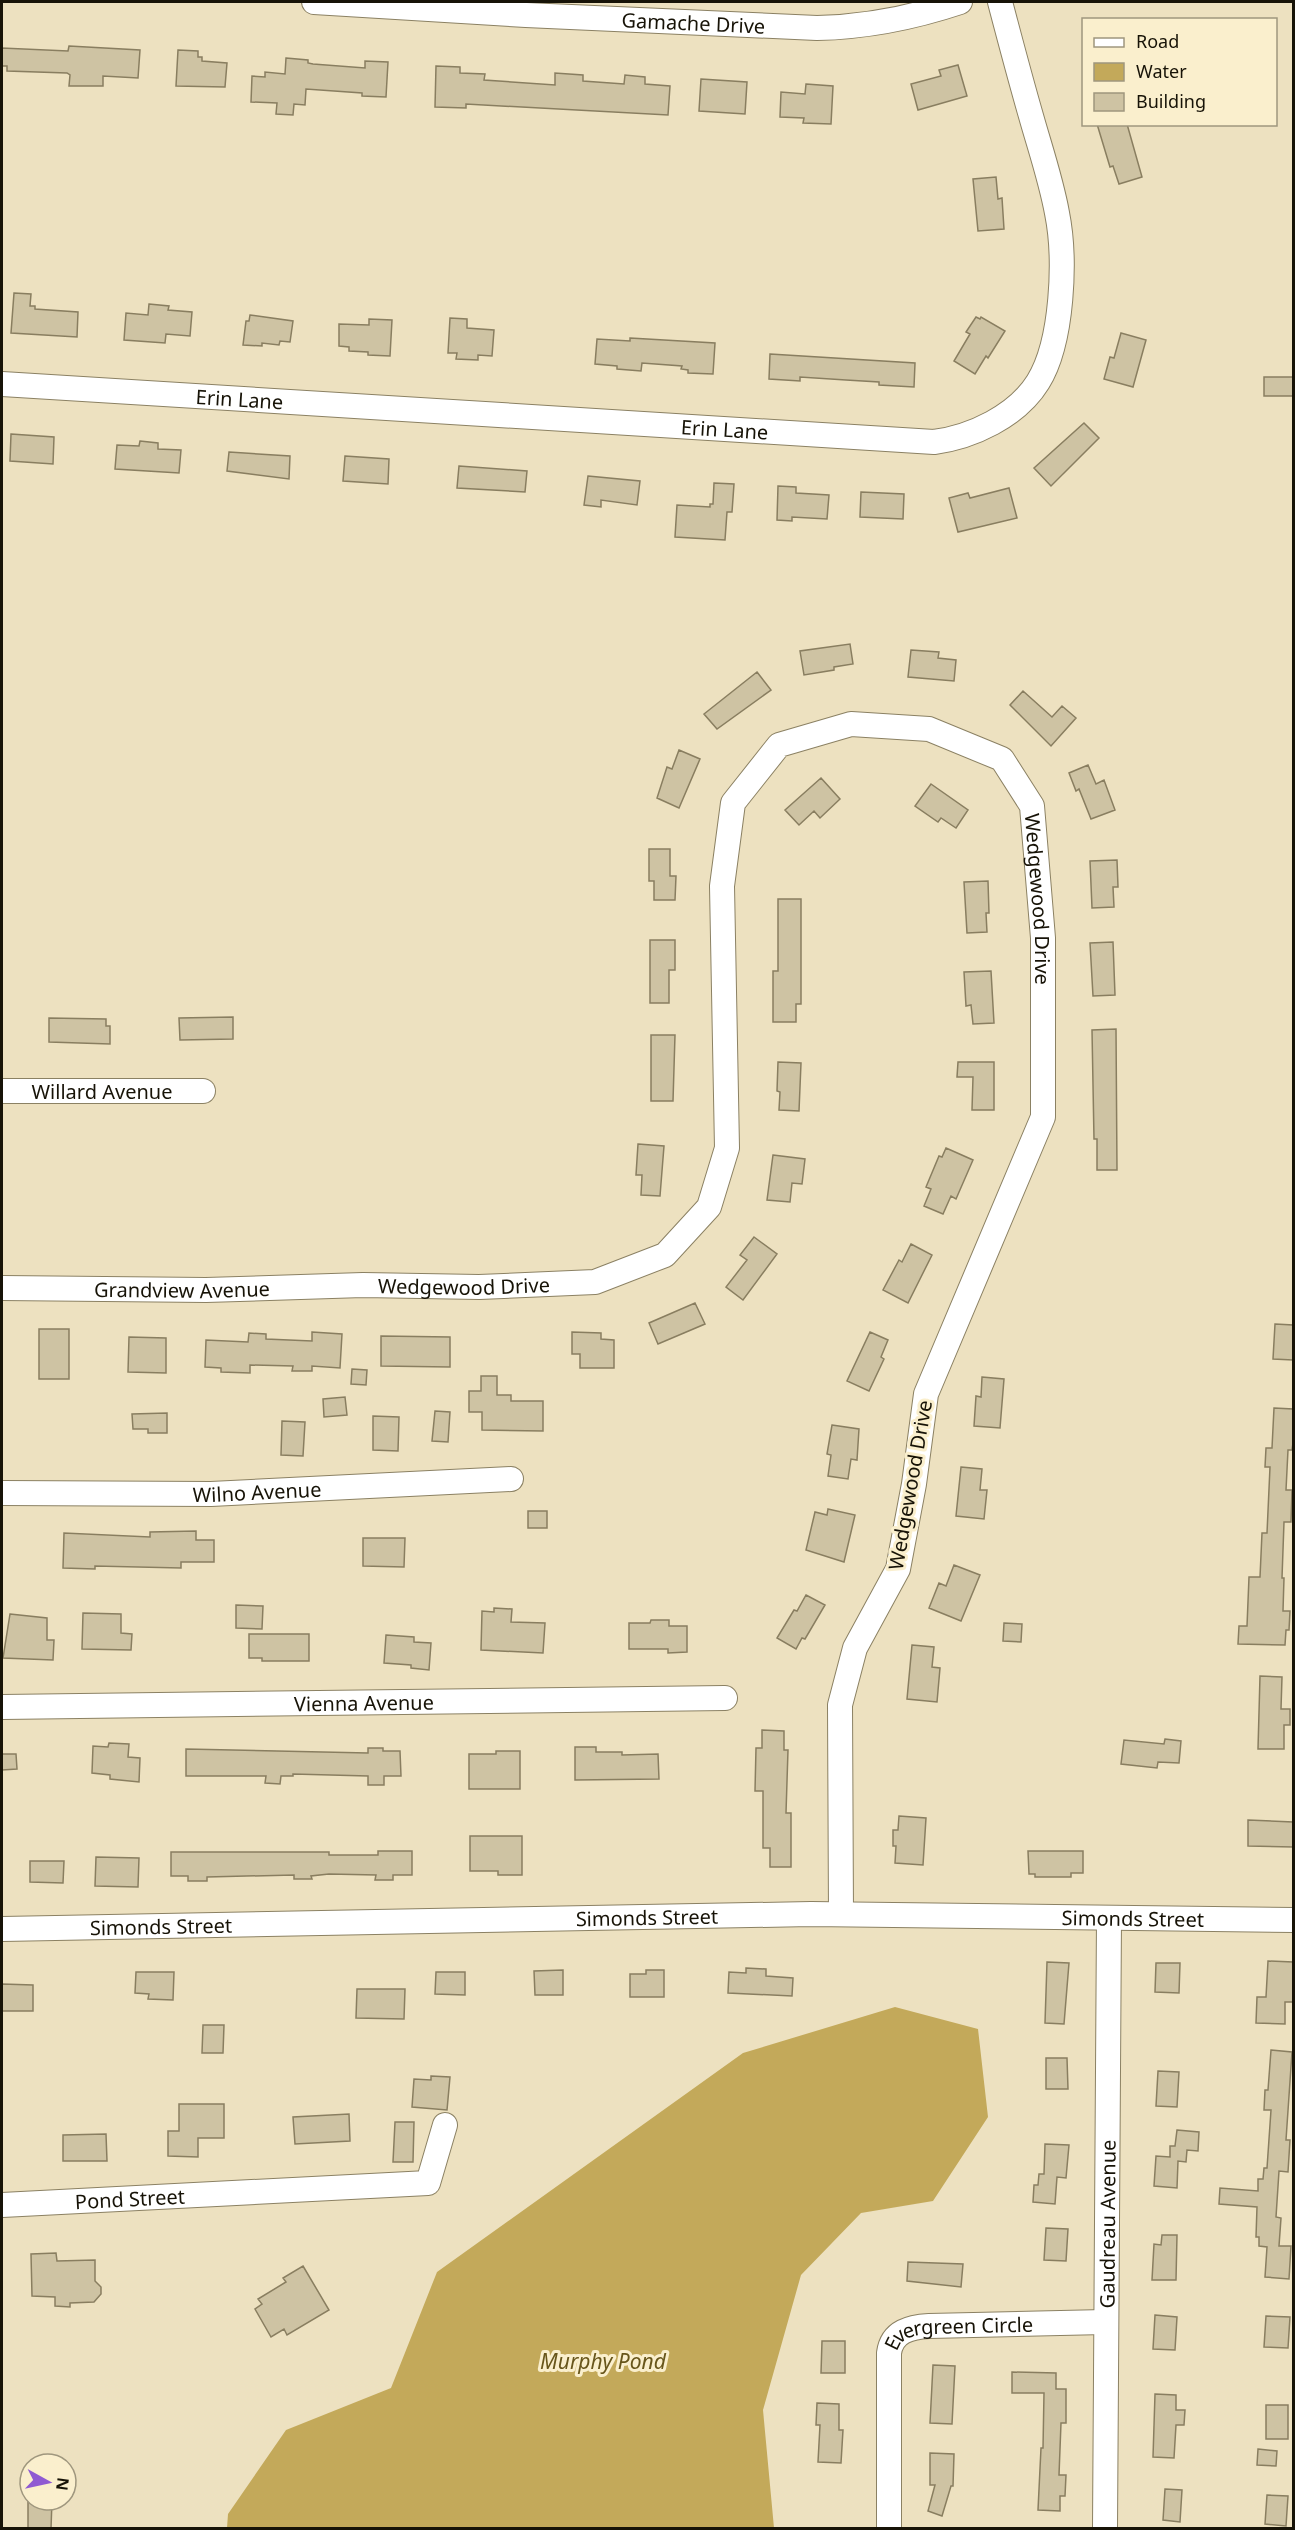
<svg xmlns="http://www.w3.org/2000/svg" width="1295" height="2530" font-family="'Noto Sans',sans-serif">
	<rect width="100%" height="100%" fill="#ede1c0"/>
	<path fill="#c3a95a" d="M895,2007L978,2029L988,2117L933,2201L861,2213L801,2275L763,2410L774,2528H227L228,2514L286,2430L391,2388L437,2272L743,2053Z"/>
	<path fill="#cec3a3" stroke="#897e60" stroke-width="1.5" d="M69,46L140,50L138,78L103,76V86H69L70,75L67,73L7,71V66H2V48L68,51Z
		M178,50L198,51V57H202V61L227,63L225,87L176,86Z
		M286,58L308,60V63L313,64L365,68V61L388,62L386,97L362,96V93L306,89L305,105L294,104L293,115L276,114L277,103L251,102L252,76L265,77V72L285,74Z
		M958,65L967,96L918,110L911,84L941,76L939,70Z
		M436,66L460,67V73L485,74L484,80L555,85V73L583,75V81L624,84L625,75L645,77V84L670,86L668,115L466,104V108L435,107Z
		M701,79L747,82L745,114L699,111Z
		M806,84L833,86L831,124L803,123L804,118L780,117L781,92L805,94Z
		M1097,124H1127L1142,177L1119,184L1113,166L1110,167Z
		M996,177L998,199L1002,198L1004,229L978,231L973,179Z
		M14,293L31,294L30,306H35V309L78,312L77,337L11,333Z
		M149,304L169,306L168,310L192,312L190,336L166,334L165,343L124,340L126,313L148,315Z
		M250,315L293,321L290,342L280,341L279,345L262,343V346L243,345L246,321H249Z
		M976,317L980,319L981,317L1005,331L988,358L986,356L975,374L954,361L970,334L966,332Z
		M450,318L467,319V328L494,330L492,356L478,355V360L456,359L457,353H448Z
		M369,319L392,320L390,356L368,355V352L349,351V347L339,346V324L369,325Z
		M1121,333L1146,340L1133,387L1104,379L1110,357L1114,358Z
		M630,338L715,343L713,374L688,373V370L681,369L682,366L642,363L641,371L617,369V366L595,364L597,339L630,341Z
		M770,354L915,363L914,387L879,385V382L846,380L800,377V381L769,379Z
		M1264,377H1293V396H1264Z
		M1084,423L1099,438L1051,486L1034,468Z
		M11,434L54,437L53,464L10,461Z
		M140,441L158,443V449L181,450L179,473L115,469L117,445L139,446Z
		M229,452L290,456L289,479L227,471Z
		M345,456L389,459L388,484L343,481Z
		M459,466L527,471L525,492L457,488Z
		M588,476L640,481L637,505L601,500V507L584,505Z
		M714,483L734,484L732,512H727L725,540L675,537L677,505L710,507V504H713Z
		M778,486L796,487V493L829,495L827,519L792,517V521L777,520Z
		M1009,488L1017,518L958,532L949,498L968,493L970,498Z
		M861,492L904,494L903,519L860,517Z
		M850,644L853,664L834,667V670L804,675L800,651Z
		M911,650L939,652L938,658L956,660L954,681L908,677Z
		M757,672L771,690L717,729L704,714Z
		M1023,691L1052,717L1062,706L1076,718L1051,746L1010,705Z
		M679,750L700,759L679,808L657,798L667,767L672,769Z
		M1088,765L1096,784L1104,780L1115,810L1091,819L1079,789L1076,791L1069,773Z
		M821,778L840,799L820,818L814,811L799,825L785,810Z
		M931,784L968,810L956,828L941,818L938,822L915,806Z
		M649,849H670V876H676L675,900H654V881H649Z
		M1117,860L1118,887H1113L1114,907L1092,908L1090,861Z
		M988,881L989,913H986L987,932L967,933L964,882Z
		M778,899H801V1004H796V1022H773V971H778Z
		M650,940H675V970H669V1003H650Z
		M1113,942L1115,995L1093,996L1090,943Z
		M991,971L994,1023L973,1024L971,1005L966,1006L964,972Z
		M233,1017V1039L180,1040L179,1018Z
		M49,1018L106,1019V1026H110V1044L49,1042Z
		M1116,1029L1117,1170H1097V1139H1094L1092,1030Z
		M651,1035H675L673,1101H651Z
		M778,1062L801,1063L799,1111L779,1110L780,1092L777,1091Z
		M958,1062H994V1110H972L973,1077H957Z
		M638,1144L664,1146L660,1196L641,1195L642,1175H636Z
		M946,1148L973,1160L956,1199L951,1196L943,1214L924,1206L931,1189L926,1187L939,1156L942,1157Z
		M773,1155L805,1159L802,1184L792,1183L790,1202L767,1200Z
		M754,1237L777,1254L743,1300L726,1287L747,1260L740,1255Z
		M911,1244L932,1255L908,1303L883,1290L899,1260L902,1262Z
		M695,1303L705,1324L658,1344L649,1323Z
		M1275,1324L1293,1325V1360L1273,1359Z
		M39,1329H69V1379H39Z
		M312,1332L342,1334L340,1368L312,1366V1371H292L293,1366L250,1365V1373L221,1372V1368L205,1367L206,1340L248,1342L249,1333L266,1334V1339L312,1341Z
		M572,1332L601,1333V1339L614,1340V1368H580V1354H572Z
		M870,1332L888,1340L881,1357L884,1359L869,1391L847,1381Z
		M381,1336L450,1337V1367L381,1366Z
		M129,1337L166,1338V1373L128,1372Z
		M352,1369L367,1370L366,1385L351,1384Z
		M481,1376H497V1395H511V1401H543V1431L482,1430V1412H469V1391H481Z
		M982,1377L1004,1379L1000,1428L974,1426L976,1396L981,1397Z
		M345,1397L347,1415L324,1417L323,1399Z
		M1274,1408L1293,1409V1443L1292,1450H1288L1286,1490H1292L1291,1522H1284L1282,1578H1284L1283,1611H1290L1289,1630H1286L1285,1645L1238,1644L1239,1626H1247L1249,1577H1260L1262,1533H1267L1270,1467H1265L1266,1448H1272Z
		M435,1411L450,1412L448,1442L432,1441Z
		M167,1413V1433H148V1429H133L132,1414Z
		M373,1416L399,1417L398,1451L373,1450Z
		M282,1421L305,1422L303,1456L281,1455Z
		M832,1425L859,1429L857,1460L851,1459L848,1479L828,1476L831,1455L827,1454Z
		M961,1467L982,1469L980,1490H987L984,1519L956,1516Z
		M828,1509L855,1515L844,1562L806,1550L815,1512L827,1515Z
		M528,1511H547V1528H528Z
		M196,1531V1540H214V1562H181V1568L95,1566V1569L63,1568L64,1533L150,1537V1532Z
		M363,1538H405L404,1567L363,1566Z
		M954,1565L980,1575L961,1621L929,1608L939,1583L946,1586Z
		M806,1595L825,1605L805,1639L802,1638L796,1649L777,1638L794,1610L797,1611Z
		M236,1605L263,1606L262,1629L236,1628Z
		M494,1608L512,1609L511,1622L545,1623L543,1653L481,1650L482,1611L494,1612Z
		M83,1613L121,1614V1633L132,1634L131,1650L82,1649Z
		M10,1614L47,1618V1640H54L53,1660L3,1658Z
		M651,1620H669V1626H687V1652L668,1653V1649H629V1623H650Z
		M1004,1623L1022,1624L1021,1642L1003,1641Z
		M249,1634H309V1661H262V1658H249Z
		M386,1635L414,1637V1642L431,1643L429,1670L411,1668V1665L384,1663Z
		M912,1645L934,1647L932,1667L940,1668L937,1702L907,1699Z
		M1260,1676L1282,1677L1281,1709H1290V1725H1284V1749H1258Z
		M762,1730L784,1731V1750H788L786,1813H791V1867H770V1848H763V1791H755L756,1748H762Z
		M1165,1739L1181,1741L1179,1763L1158,1762L1157,1768L1121,1764L1124,1740L1164,1744Z
		M109,1743L129,1744L128,1757L140,1758L139,1782L110,1779V1775L92,1773L93,1746L108,1747Z
		M575,1747H596V1752H622V1755L658,1754L659,1779L575,1780Z
		M368,1748H383V1751H400L401,1776H384V1785H368V1776L293,1774V1776H281L280,1784L265,1783L266,1776H186V1749L368,1753Z
		M496,1751H520V1789H469V1754H496Z
		M2,1754H16L17,1769L2,1770Z
		M899,1816L926,1818L923,1865L895,1863L896,1846H893V1830H898Z
		M1248,1820L1293,1822V1847L1248,1846Z
		M470,1836H522V1875H498V1871H470Z
		M378,1851H412V1875H393V1880H375L376,1875L329,1874L311,1876L312,1879H294V1875L207,1877V1881H188V1876H171V1852H329V1855H378Z
		M1028,1851H1083V1873H1071V1877H1035V1874H1029Z
		M96,1857L139,1858L138,1887L95,1886Z
		M30,1861H64L63,1883L30,1882Z
		M1268,1961L1293,1962V2002H1285V2024L1256,2023L1257,1997H1266Z
		M1047,1962L1069,1963L1064,2024L1045,2023Z
		M1156,1963H1180L1179,1993L1155,1992Z
		M746,1968L766,1969V1976L793,1978L792,1996L728,1993L729,1972L746,1973Z
		M563,1970V1995H535L534,1971Z
		M646,1970H664V1997H630V1974H646Z
		M136,1972H174L173,2000L148,1999L149,1994L135,1993Z
		M436,1972H465V1995L435,1994Z
		M2,1984L33,1985V2011H2Z
		M357,1989H405L404,2019L356,2018Z
		M203,2025H224L223,2053H202Z
		M1271,2050L1292,2052L1286,2140H1290L1288,2172L1279,2171L1276,2217L1281,2218L1279,2246H1291L1289,2279L1265,2277L1267,2247L1259,2246V2237H1256L1257,2207L1219,2204L1220,2188L1258,2191V2179H1263L1264,2168H1267L1271,2110H1264L1265,2090H1268Z
		M1046,2058H1067L1068,2089H1046Z
		M1158,2071L1179,2072L1177,2107L1156,2106Z
		M431,2076L450,2077L447,2110L412,2107L414,2079L431,2080Z
		M179,2104H224V2138H198V2157L168,2156V2131H179Z
		M349,2114L350,2141L295,2144L293,2117Z
		M395,2122H414L413,2162H393Z
		M1177,2130L1199,2132L1198,2151L1187,2150L1186,2162L1178,2161L1177,2188L1154,2186L1156,2156L1170,2157V2146H1175Z
		M106,2134L107,2161H63V2135Z
		M1045,2144L1069,2145L1066,2178L1057,2177L1055,2204L1033,2202L1034,2185H1038L1039,2174H1044Z
		M1046,2228L1068,2229L1066,2261L1044,2260Z
		M1162,2235H1177L1176,2280H1152L1154,2244L1161,2245Z
		M56,2253L57,2261L95,2260V2281L101,2287V2294L94,2302L70,2303V2307L55,2306V2297L32,2296L31,2254Z
		M908,2262L963,2264L961,2287L907,2281Z
		M303,2266L329,2310L287,2335L284,2329L271,2337L255,2309L262,2304L258,2299L286,2282L283,2278Z
		M1155,2315L1177,2317L1175,2350L1153,2349Z
		M1266,2316L1290,2317L1288,2348L1264,2347Z
		M822,2341H845V2373H821Z
		M933,2365L955,2366L952,2424L930,2423Z
		M1012,2372L1056,2373V2389H1066V2423H1061L1059,2475H1066L1065,2496H1060V2511L1038,2510L1041,2448H1043L1044,2393H1012Z
		M1155,2394L1176,2395V2410H1185L1184,2425H1176L1174,2458L1153,2457Z
		M817,2403L839,2404V2430H843L841,2463L818,2462L820,2425H816Z
		M1266,2405H1288V2439H1266Z
		M1258,2449L1277,2451L1276,2466L1257,2465Z
		M930,2453L954,2454L953,2486H951L942,2516L928,2511L935,2485H930Z
		M1165,2489L1182,2490L1180,2522L1163,2520Z
		M1267,2495L1288,2496L1286,2526L1265,2524Z
		M28,2500H52L51,2529H28Z"/>
	<g fill="none" stroke-linecap="round" stroke-linejoin="round">
		<g stroke="#8b8163" stroke-width="26">
			<g id="minor">
				<path id="s1" d="M314,2L526,15L817,28C867,27 912,18 960,2"/>
				<path id="s2" d="M2,384L934,442C972,437 1017,416 1038,382C1063,342 1066,258 1057,213C1051,180 1040,148 1031,116C1020,78 1010,40 1000,2"/>
				<path id="s3" d="M2,1091H203"/>
				<path id="s4" d="M2,1288L206,1290L363,1285L479,1287L595,1282L665,1255L709,1207L727,1148L722,886L733,803L779,745L851,724L929,729L1002,759L1032,806L1043,938V1117L926,1394L914,1484L898,1569L855,1648L840,1705L841,1914"/>
				<path id="s5" d="M2,1493L211,1494L511,1479"/>
				<path id="s6" d="M2,1707L725,1698"/>
				<path id="s7" d="M2,1929L811,1914L1294,1920"/>
				<path id="s8" d="M2,2205L428,2183L445,2125"/>
				<path id="s9" d="M889,2528V2353C892,2331 911,2327 929,2326L1105,2322"/>
				<path id="s10" d="M1105,2528L1109,1918"/>
			</g>
		</g>
		<use href="#minor" stroke="#fff" stroke-width="24"/>
	</g>
	<g text-anchor="middle" dominant-baseline="central" stroke-width="6" stroke-linejoin="round" paint-order="stroke">
		<g font-size="20" fill="#171307" stroke="#faefcd">
			<text stroke="none"><textPath href="#s1" startOffset="380">Gamache Drive</textPath></text>
			<text stroke="none"><textPath href="#s2" startOffset="238">Erin Lane</textPath></text>
			<text stroke="none"><textPath href="#s2" startOffset="724">Erin Lane</textPath></text>
			<text stroke="none"><textPath href="#s4" startOffset="1596">Wedgewood Drive</textPath></text>
			<text stroke="none"><textPath href="#s3" startOffset="100">Willard Avenue</textPath></text>
			<text stroke="none"><textPath href="#s4" startOffset="462">Wedgewood Drive</textPath></text>
			<text stroke="none"><textPath href="#s4" startOffset="180">Grandview Avenue</textPath></text>
			<text transform="translate(910 1485) rotate(-80)">Wedgewood Drive</text>
			<text stroke="none"><textPath href="#s5" startOffset="255">Wilno Avenue</textPath></text>
			<text stroke="none"><textPath href="#s6" startOffset="362">Vienna Avenue</textPath></text>
			<text stroke="none"><textPath href="#s7" startOffset="645">Simonds Street</textPath></text>
			<text stroke="none"><textPath href="#s7" startOffset="1131">Simonds Street</textPath></text>
			<text stroke="none"><textPath href="#s7" startOffset="159">Simonds Street</textPath></text>
			<text stroke="none"><textPath href="#s8" startOffset="128">Pond Street</textPath></text>
			<text stroke="none"><textPath href="#s10" startOffset="304">Gaudreau Avenue</textPath></text>
			<text stroke="none"><textPath href="#s9" startOffset="256">Evergreen Circle</textPath></text>
		</g>
		<g font-size="21" font-style="italic" fill="#68561b" stroke="#faefcd">
			<text x="603" y="2361">Murphy Pond</text>
		</g>
	</g>
	<rect width="1295" height="2530" fill="none" stroke="#171307" stroke-width="6"/>
	<rect x="1082" y="18" width="195" height="108" fill="#faefcd" stroke="#9f977e" stroke-width="1.5"/>
	<rect x="1094" y="38" width="30" height="9" fill="#ffffff" stroke="#9f977e" stroke-width="1.5"/>
	<text x="1136" y="48" font-size="18" fill="#171307">Road</text>
	<rect x="1094" y="63" width="30" height="18" fill="#c3a95a" stroke="#9f977e" stroke-width="1.5"/>
	<text x="1136" y="78" font-size="18" fill="#171307">Water</text>
	<rect x="1094" y="93" width="30" height="18" fill="#cec3a3" stroke="#9f977e" stroke-width="1.5"/>
	<text x="1136" y="108" font-size="18" fill="#171307">Building</text>
	<g transform="translate(48 2482) rotate(98)"><circle r="28" fill="#faefcd" stroke="#9f977e" stroke-width="1.5"/>
	<path d="M0-4.5L10 22L0 15L-10 22Z" fill="#8f5ad2"/>
	<text y="-9" font-size="16" font-weight="bold" text-anchor="middle" fill="#171307">N</text>
	</g>
</svg>
